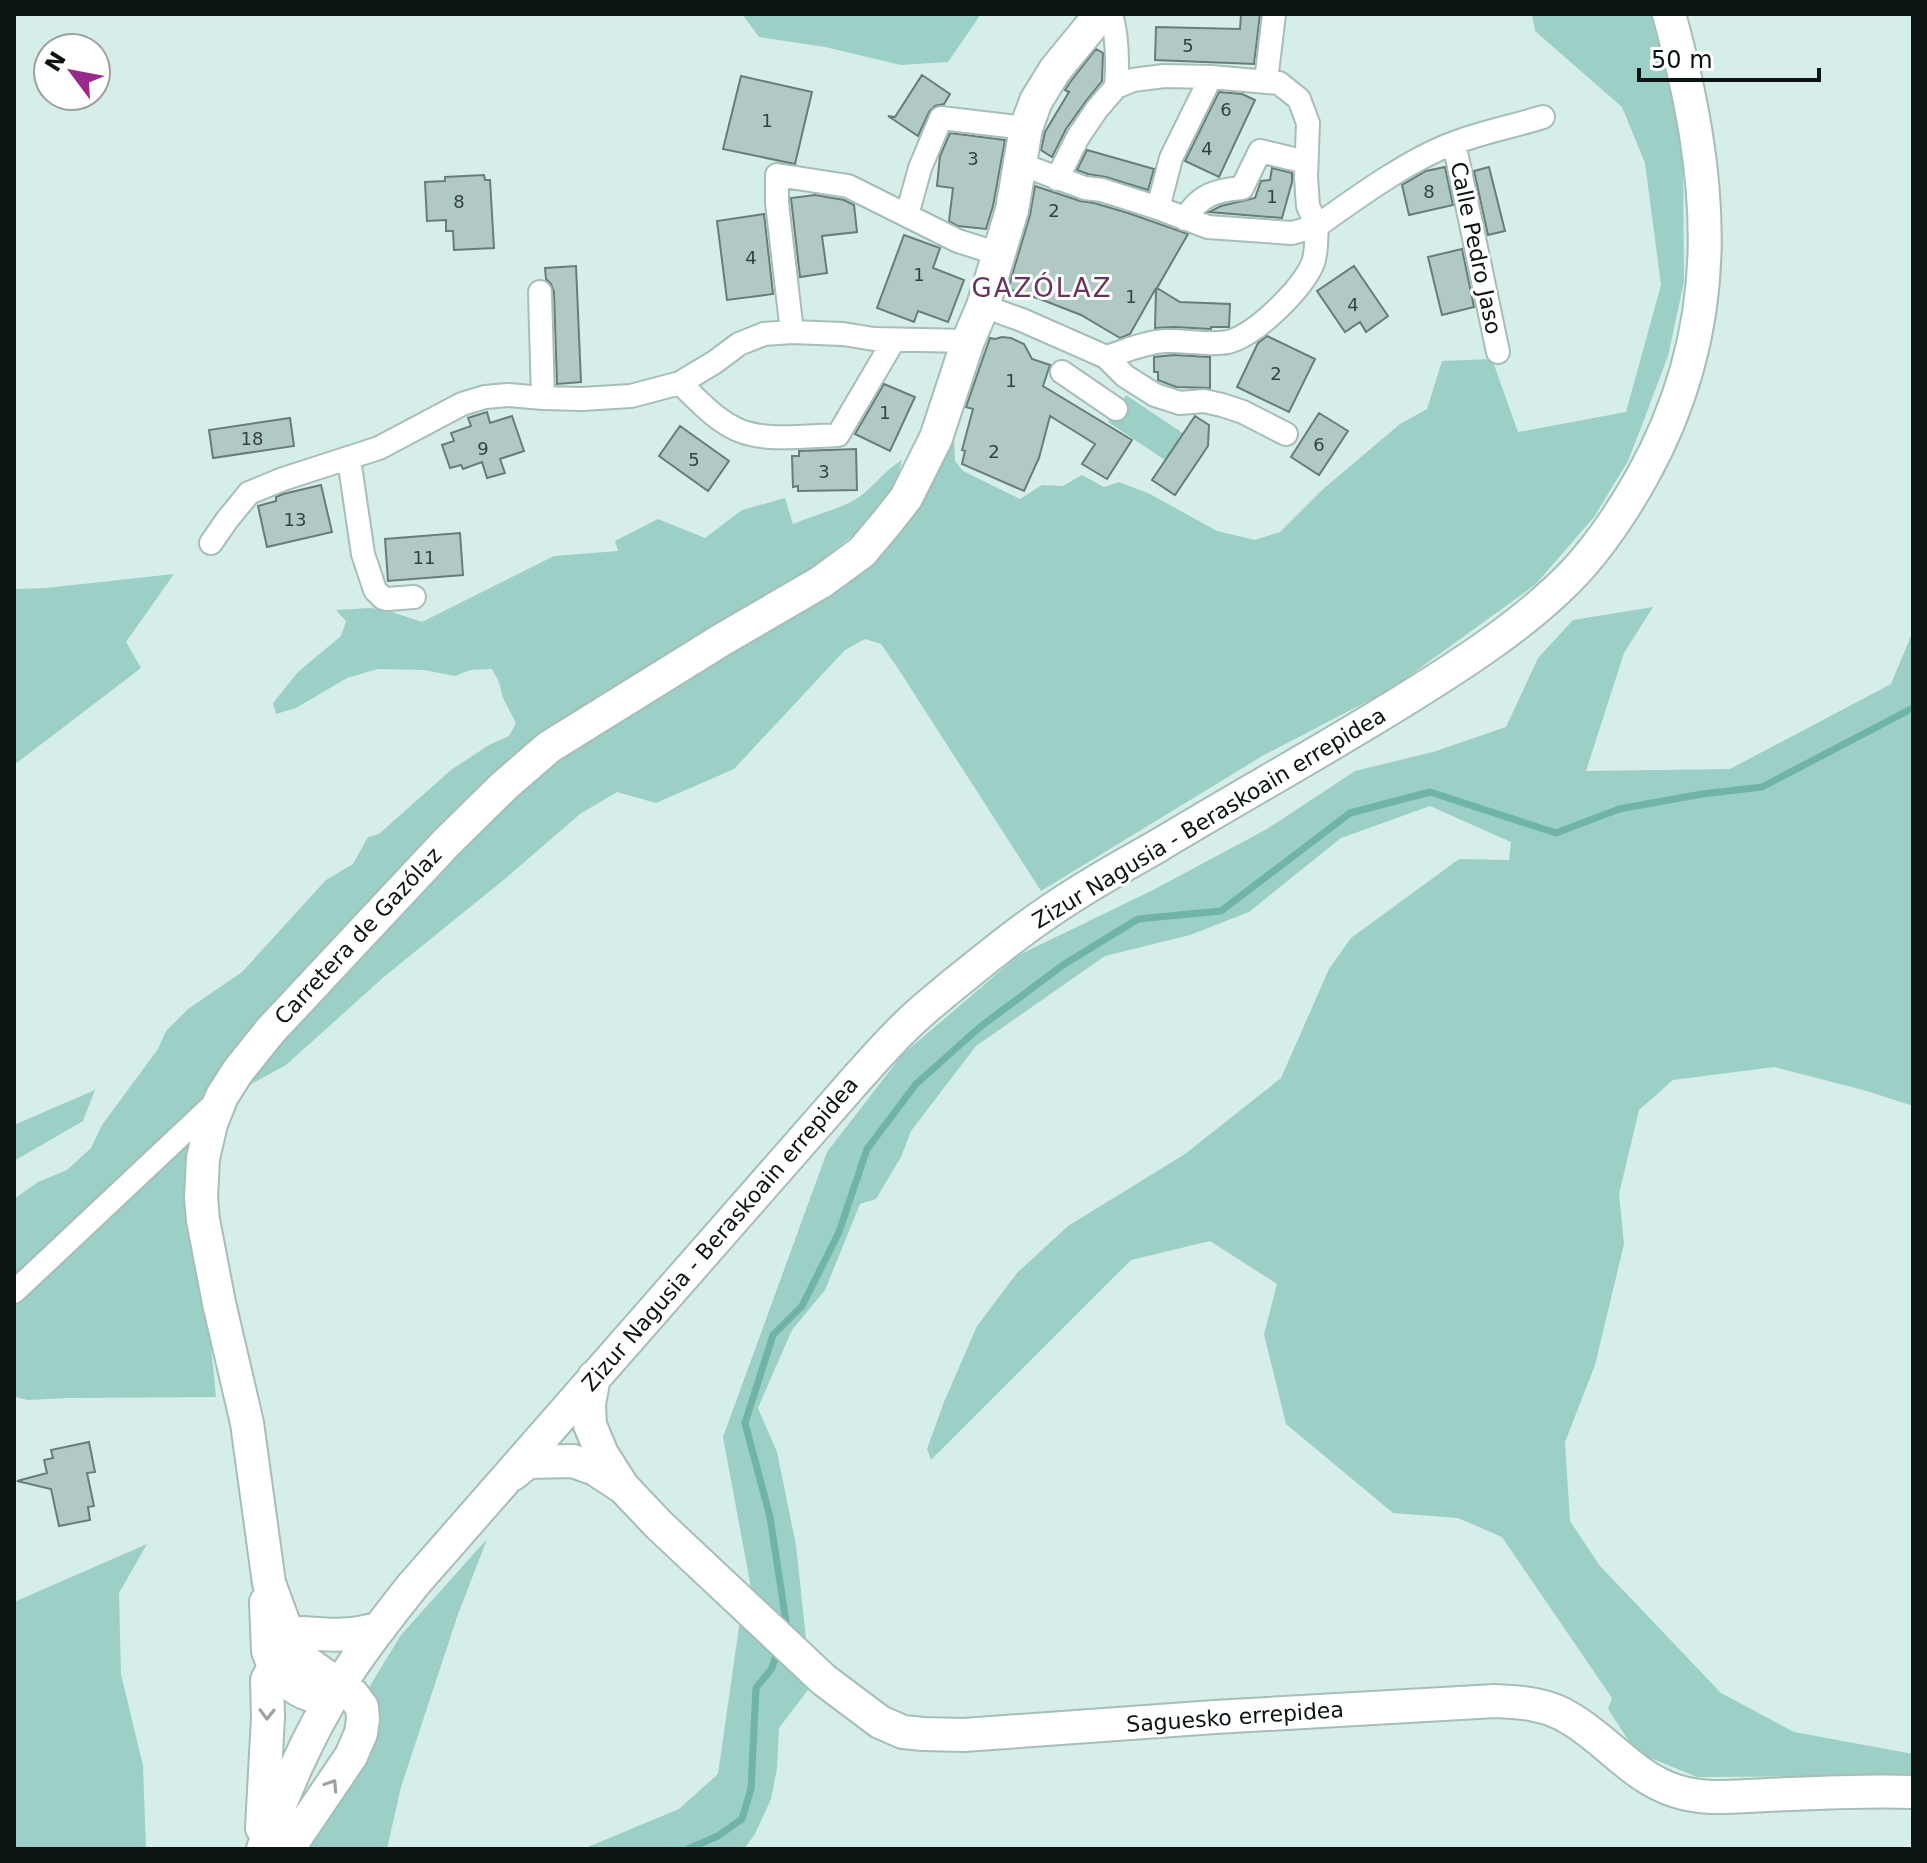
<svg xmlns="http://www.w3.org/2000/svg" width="1927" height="1863" font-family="'DejaVu Sans',sans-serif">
	<rect width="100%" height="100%" fill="#d6eee9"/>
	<path fill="#9ccfc5" d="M742,14H981L948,62L901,65L825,47L759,37Z
		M1532,14H1658L1683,147L1684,282L1668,356L1642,425L1628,461L1594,517L1535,585L1391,689L1264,755L1041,891L897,667L881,644L865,639L845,650L734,769L656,803L617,792L580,814L506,878L385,976L286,1065L242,1089L268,1053L525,778L819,595L945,436L954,437L955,461L963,471L1020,499L1042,485L1063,486L1082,475L1104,487L1119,482L1150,494L1217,531L1255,540L1280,532L1322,490L1400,424L1427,409L1442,361L1492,359L1518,432L1626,412L1661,285L1645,163L1622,107L1535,31Z
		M1126,395L1184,434L1165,460L1108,422Z
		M902,460L897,480L867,524L792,584L737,618L576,710L530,745L203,1102L14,1278V1199L38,1182L67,1170L91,1148L102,1125L158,1049L166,1031L188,1009L242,972L326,880L353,864L368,837L379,834L451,770L489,745L509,736L516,723L503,698L499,682L492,669L470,670L455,676L424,670L378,669L347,678L296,708L276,714L273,703L298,672L341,636L346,621L336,610L370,608L386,610L422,622L554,556L618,551L615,541L658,519L705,538L742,510L785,498L793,524C812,516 835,510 853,501C872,490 883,471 902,460Z
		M174,574L126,642L141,668L14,765V589L46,588Z
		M1653,607L1624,653L1586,771L1730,769L1891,684L1913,631V1106L1867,1091L1774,1067L1673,1080L1639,1110L1619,1194L1624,1244L1595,1365L1565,1442L1570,1521L1600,1566L1721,1693L1794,1732L1913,1754V1776L1697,1777L1636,1752L1608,1709L1612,1698L1502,1537L1458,1518L1393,1513L1286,1424L1264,1334L1277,1284L1210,1241L1131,1260L931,1460L927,1449L944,1402L977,1326L1017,1273L1068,1226L1185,1154L1281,1078L1329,969L1351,938L1459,859L1509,860L1511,842L1430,806L1341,838L1249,912L1190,935L1105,956L976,1046L911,1131L901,1157L876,1199L860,1204L825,1290L792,1330L758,1408L777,1452L796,1545L811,1686L779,1728L777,1768L771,1799L755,1834L744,1849H583L679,1809L718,1774L740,1620L751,1588L723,1437L827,1152L902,1055L1019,955L1155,889L1267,829L1355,771L1433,752L1506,727L1538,658L1573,620Z
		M95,1090L83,1121L14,1161V1125Z
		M192,1136L187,1217L211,1346L216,1397L68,1398L28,1400L14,1397V1302Z
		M487,1539L457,1617L401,1787L387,1849H305L368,1689L401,1635Z
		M147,1544L119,1593L121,1674L143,1766L146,1849H14V1602Z"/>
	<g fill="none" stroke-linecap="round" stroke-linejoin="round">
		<path stroke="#70b3a7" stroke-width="7" d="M784,1629L786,1622L770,1517L745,1423L773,1335L802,1306L839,1232L867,1149L916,1084L980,1027L1063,965L1138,919L1221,911L1350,813L1430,792L1556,833L1619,809L1702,794L1762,787L1913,708
			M688,1849L718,1836L742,1819L751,1789L756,1688L772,1668L778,1649"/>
	</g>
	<path fill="#b1c9c4" stroke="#677d79" stroke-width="2" d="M1241,14H1260L1254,64L1155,60L1156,27L1240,29Z
		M1096,49L1103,53L1102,81L1086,101L1066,129L1052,157L1041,150L1045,132L1069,92L1065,90L1071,81Z
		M922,75L950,94L944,104L935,106L929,112L918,136L888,116L895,117Z
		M741,76L812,92L795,164L723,149Z
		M1219,92L1242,94L1255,100L1219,177L1185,161Z
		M950,133L1005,140L993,206L986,229L958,226L949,221L953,188L937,186L940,156Z
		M1087,150L1154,169L1148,190L1106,177L1088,174L1077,170Z
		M1445,167L1453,205L1409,215L1402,185L1426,171Z
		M1489,167L1505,231L1488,235L1474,171Z
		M1272,168L1292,173V182L1282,218L1209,212L1221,206L1255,198L1261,181L1270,180Z
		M484,175L485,180H490L494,248L454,250L453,231H446V220L427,221L425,182L445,181V177Z
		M1035,186L1080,201L1094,203L1128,213L1188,234L1157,288L1180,302L1230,304L1229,327H1211V329L1174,327L1155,328L1156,288L1130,334L1120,338L1081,315L1040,299L1008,289L1030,215Z
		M815,195L844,200L854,205L857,232L822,236L827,273L800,277L791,198Z
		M764,214L773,294L727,300L717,221Z
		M904,235L940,248L933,268L964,280L948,322L918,311L914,322L877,308Z
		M1462,249L1474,307L1442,315L1428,257Z
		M576,266L581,382L557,384L554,292L551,284L546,279L545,268Z
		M1354,266L1388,316L1366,332L1360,322L1345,332L1317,291Z
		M1267,336L1315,359L1289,412L1237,387L1258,343Z
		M1002,337L1011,338L1024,344L1032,359L1050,365L1043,386L1132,440L1107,479L1082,464L1095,444L1050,416L1039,458L1024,491L962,464L965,451L962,450L973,409L966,407L990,338L995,339Z
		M1174,355L1210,357V388L1176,387L1158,380V372H1154V357Z
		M884,384L915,397L890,451L855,434Z
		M487,412L490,423L512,416L524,451L500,459L505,473L487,478L482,462L463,469L461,465L450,468L442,445L454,441L451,433L471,426L468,418Z
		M1319,413L1348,431L1319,475L1291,457Z
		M1195,416L1209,425L1208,446L1175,495L1152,480Z
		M290,418L294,446L213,458L209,430Z
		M680,426L729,461L708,491L659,456Z
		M856,449L857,490L798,491V486L793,487L792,456H799V451Z
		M321,485L332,532L267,547L258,506L276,501V497L283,494Z
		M460,533L463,575L388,581L385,539Z
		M89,1442L95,1472L87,1473L94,1506L88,1507L90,1520L59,1526L51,1489L17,1481L47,1473L44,1460L53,1458L51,1450Z"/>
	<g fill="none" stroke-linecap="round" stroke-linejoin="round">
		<g stroke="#a6bdb8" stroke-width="26">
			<path id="street" d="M1111,14C1118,38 1118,62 1116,87
				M1266,81L1274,14
				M1454,143L1498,352
				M1020,164L1085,188L1102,190L1158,208L1208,227L1292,233L1317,226L1308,206L1306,177L1308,123L1299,99L1279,83L1211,77L1164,76L1133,80L1116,87L1097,109L1078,137L1057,179
				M1158,208L1171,158L1211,77
				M907,215L920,168L941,118L1026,128
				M1185,219C1199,195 1216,190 1242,188L1260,151L1306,162
				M540,292L543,398
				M983,306L1022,320L1106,357L1125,376L1155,395L1180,403L1204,401L1222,405L1243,412L1286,434
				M792,332L777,203V175L848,186L958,241L999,254
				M1106,357C1126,351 1145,342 1166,341C1187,340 1208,346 1228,342C1256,335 1302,289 1313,263C1317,252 1316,237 1317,226C1356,198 1410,159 1454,143C1483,132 1514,126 1543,117
				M1062,372L1116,409
				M680,383C698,400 715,420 738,430C766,442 807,436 838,435L894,340
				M349,459L363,554L375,590L383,598L387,599L414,597
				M211,543L227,520L249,493L283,479L379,448L462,404L485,397L508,395L543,398L582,399L631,396L680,383L715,362L739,344L764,334L792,332L843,334L874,339L968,341
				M14,1292L216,1102"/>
		</g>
		<g stroke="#a6bdb8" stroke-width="36">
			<path id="secondary" d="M594,1377L589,1404L590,1425L602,1454L623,1487L659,1525L824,1680L880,1722L903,1732L923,1734L964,1735L1215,1717L1495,1701C1521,1702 1548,1704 1571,1719C1608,1741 1634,1778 1676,1791C1707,1801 1735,1796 1767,1795C1815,1793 1864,1790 1913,1792
				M513,1474L528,1462L573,1461L595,1469L621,1486
				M340,1685C337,1687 334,1691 330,1693C308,1703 285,1682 274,1667L283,1650L303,1633C333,1635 350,1637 380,1628
				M262,1828L268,1717L267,1680L274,1667L268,1651L266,1602
				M263,1849C284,1792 307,1737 339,1686C361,1651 387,1618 413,1585L852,1084C870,1064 888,1043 908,1024C920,1012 934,1001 947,990C978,965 1009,939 1041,917C1078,891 1117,869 1156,847C1239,797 1324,750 1406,699C1459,666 1512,632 1557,590C1592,558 1619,518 1642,477C1728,323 1714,178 1669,14
				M288,1849L351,1756L361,1733L363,1719L362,1707L353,1695L299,1657L291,1643L269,1583L247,1423L219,1303L203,1220L201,1198L203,1158L211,1124L222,1096L238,1071L270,1031L446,843L504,786L549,747L723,639L821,582L862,552L888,521L906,498L936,438L968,341L983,306L1012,210L1026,128L1036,101L1055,70L1101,14"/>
		</g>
		<use href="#street" stroke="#fff" stroke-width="22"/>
		<use href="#secondary" stroke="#fff" stroke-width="32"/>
	</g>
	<defs><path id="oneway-chevron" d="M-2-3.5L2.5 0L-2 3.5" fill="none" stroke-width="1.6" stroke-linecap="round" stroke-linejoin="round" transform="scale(2)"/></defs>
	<g stroke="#9da1a0">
		<use href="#oneway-chevron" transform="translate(267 1714) rotate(91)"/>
		<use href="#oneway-chevron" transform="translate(332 1785) rotate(-57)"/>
	</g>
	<g text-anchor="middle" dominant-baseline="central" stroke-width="6" stroke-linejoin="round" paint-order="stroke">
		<g font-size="18" fill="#34413e">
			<text x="1188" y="45">5</text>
			<text x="1226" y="109">6</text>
			<text x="767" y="120">1</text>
			<text x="1207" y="148">4</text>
			<text x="973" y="158">3</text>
			<text x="1429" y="191">8</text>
			<text x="1272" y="196">1</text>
			<text x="459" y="201">8</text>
			<text x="1054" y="210">2</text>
			<text x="751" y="257">4</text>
			<text x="919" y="274">1</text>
			<text x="1131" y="296">1</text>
			<text x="1353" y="304">4</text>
			<text x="1276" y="373">2</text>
			<text x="1011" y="380">1</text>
			<text x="885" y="412">1</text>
			<text x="252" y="438">18</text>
			<text x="1319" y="444">6</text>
			<text x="483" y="448">9</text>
			<text x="994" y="451">2</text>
			<text x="694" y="459">5</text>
			<text x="824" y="471">3</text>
			<text x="295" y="519">13</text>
			<text x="424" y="557">11</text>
		</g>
		<g font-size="22" fill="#0b1412" stroke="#fff">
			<text transform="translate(1476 248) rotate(78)">Calle Pedro Jaso</text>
			<text transform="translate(1209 818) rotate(-31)">Zizur Nagusia - Beraskoain errepidea</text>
			<text transform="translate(358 936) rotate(-47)">Carretera de Gazólaz</text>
			<text transform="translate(720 1234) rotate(-49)">Zizur Nagusia - Beraskoain errepidea</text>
			<text transform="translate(1235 1717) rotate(-4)">Saguesko errepidea</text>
		</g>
		<g font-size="26" letter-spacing="2" fill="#683261" stroke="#fff">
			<text x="1042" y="288">GAZÓLAZ</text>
		</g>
	</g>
	<rect width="1927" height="1863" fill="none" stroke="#0b1412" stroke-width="32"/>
	<g transform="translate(72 72) rotate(302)"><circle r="38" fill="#ffffff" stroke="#9da1a0" stroke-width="2"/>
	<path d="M0-6L14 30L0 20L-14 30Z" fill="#972a8c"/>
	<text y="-12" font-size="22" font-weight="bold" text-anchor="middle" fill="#0b1412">N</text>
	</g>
	<path d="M1639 68v12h180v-12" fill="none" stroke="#0b1412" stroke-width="4"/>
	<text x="1651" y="68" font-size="24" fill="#0b1412" stroke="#ffffff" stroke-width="6" paint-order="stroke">50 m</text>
</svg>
